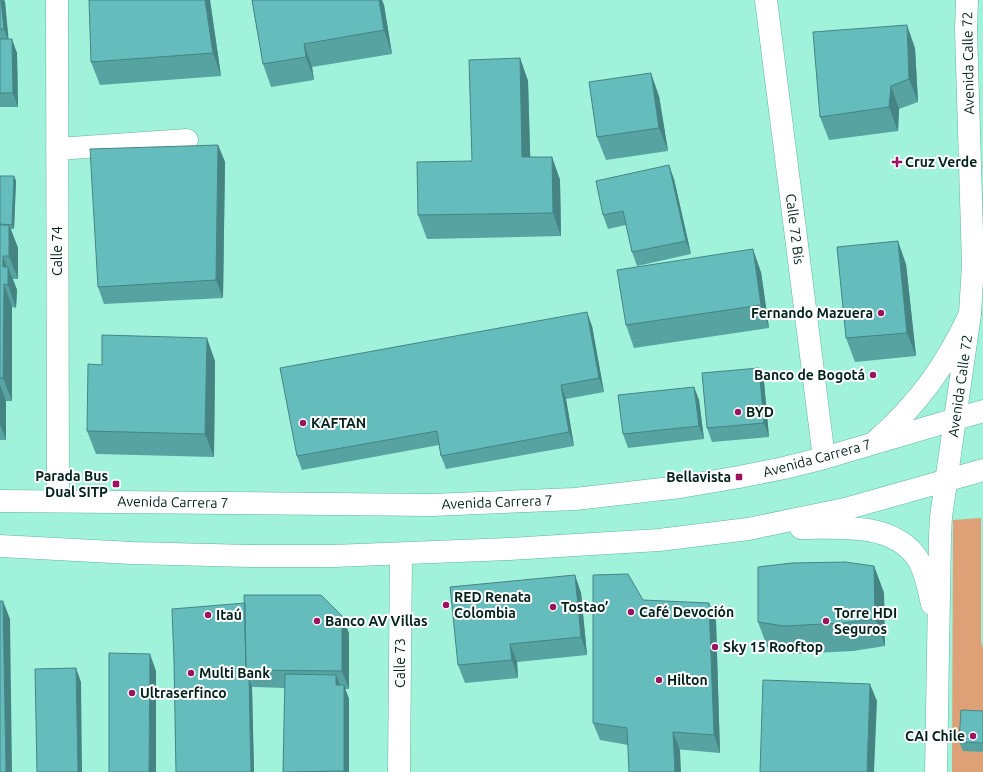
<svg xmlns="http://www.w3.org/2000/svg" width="983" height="772" font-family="Ubuntu,sans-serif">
	<rect width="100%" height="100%" fill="#a1f2db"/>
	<path fill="#dea077" d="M981,518V641L983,648V772H952L953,520Z"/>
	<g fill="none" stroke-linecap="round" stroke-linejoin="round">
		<g stroke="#63b49e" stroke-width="23">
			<path id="minor" d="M57,0L58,501
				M766,0L824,458
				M57,149L187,140
				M955,419L970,314L973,265L966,30L967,0
				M399,772L401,554"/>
		</g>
		<g stroke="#63b49e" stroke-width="23">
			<path id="major" d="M877,440C919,403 946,365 970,314
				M0,501L432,505L575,499L680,487L739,477L784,468L824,458L983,411
				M801,528C838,528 889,522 915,555C925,568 928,588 932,604
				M0,546L132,553L250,556H333L509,549L659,540L748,529L845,509L983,470
				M936,772L940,536L941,517L955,419"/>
		</g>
		<use href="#minor" stroke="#fff" stroke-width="22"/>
		<use href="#major" stroke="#fff" stroke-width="22"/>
	</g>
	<path fill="#56a3a2" d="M0,0H4L5,2L8,39L17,53L18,107H0Z
		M210,0L221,76L100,85L91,62Z
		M252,0H382L384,5L392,54L312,67L314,80L271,87L263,64Z
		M915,48L918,102L899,109L898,131L829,140L820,117Z
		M520,58L528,81L530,157H552L560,180L561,236L427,239L418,215L472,161Z
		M659,96L668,151L606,160L597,137Z
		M218,145L225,162L223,298L104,304L98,287Z
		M0,176H14L16,181L14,229H11L18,248V279H13L17,290L16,308L12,307V401H6V440H0Z
		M674,179L691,254L637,266L632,252L626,225L608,229L603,215Z
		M906,264L916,356L855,362L846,338Z
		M761,272L769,328L634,348L626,325Z
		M592,326L604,392L566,399L574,446L446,469L441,456L439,445L302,470L297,456Z
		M215,361L214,457L96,454L87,431L102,365Z
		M764,382L769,437L712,442L707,428Z
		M694,387L699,400L704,439L628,448L623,434Z
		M874,566L884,593L885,646L853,651L794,654L768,649L758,622Z
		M575,575L581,593L587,655L517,662L518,678L465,683L458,665Z
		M643,600L716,621L720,753L628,745L600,740L593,723Z
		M349,633V689H345L349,699V772H283L285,688L252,687L254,772H176L174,661Z
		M983,711V752L963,751L959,742Z"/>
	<path fill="#468484" d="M1,0H4L5,2L9,43L4,29Z
		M205,0H210L221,76L213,53Z
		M379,0H382L384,5L392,54L384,30Z
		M907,25L915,48L918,102L909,79Z
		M12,39L17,53L18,107L13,93Z
		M304,44L312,67L314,80L306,57Z
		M520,58L528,81L531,181L522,157Z
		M651,73L659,96L668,151L659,128Z
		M891,86L899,109L898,131L889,107Z
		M218,145L225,162L223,298L216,280Z
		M552,157L560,180L561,236L553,213Z
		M669,165L674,179L691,254L686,241Z
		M14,176L16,181L14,229L12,225Z
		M9,225L18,248V279L9,256Z
		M898,241L906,264L916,356L907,333Z
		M753,249L761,272L769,328L761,305Z
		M3,256L8,271V267L17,290L16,308L8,285L3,267Z
		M4,284L12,307V401L3,378Z
		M587,312L592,326L604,392L599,378Z
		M207,338L215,361L214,457L205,434Z
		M759,368L764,382L769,437L764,423Z
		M0,385L6,401V440L0,424Z
		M561,385L566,399L574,446L569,432Z
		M694,387L699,400L704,439L699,426Z
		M874,566L884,593L885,646L875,619Z
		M575,575L581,593L587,655L581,637Z
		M3,601L10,619L12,772H6Z
		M709,603L716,621L720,753L714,735Z
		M342,616L349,633V689L342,671Z
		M510,644L517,662L518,678L512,660Z
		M150,654L156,671V772H149Z
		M76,668L81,682L82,772H78Z
		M336,675L341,688L336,685Z
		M249,678L252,687L254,772H251Z
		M870,684L877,701L874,772H867Z
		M344,685L349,699V772H344Z
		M673,732L680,750L681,772H675Z"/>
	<path fill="#64bdbc" stroke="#468484" d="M0,0H1L4,29H0Z
		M89,0H205L213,53L91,62Z
		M252,0H379L384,30L304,44L306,57L263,64Z
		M907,25L909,79L891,86L889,107L820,117L813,32Z
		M0,39H12L13,93H0Z
		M520,58L522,157H552L553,213L418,215L417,162L472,161L469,60Z
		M651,73L659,128L597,137L589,82Z
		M218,145L216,280L98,287L90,149Z
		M669,165L686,241L632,252L623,211L603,215L596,181Z
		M0,176H14L12,225L0,224Z
		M0,225H9V256H3V267H8V285L4,284L3,378H0Z
		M898,241L907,333L846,338L837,247Z
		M753,249L761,305L626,325L617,270Z
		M587,312L599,378L561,385L569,432L441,456L437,431L297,456L280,368Z
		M102,335L207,338L205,434L87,431L88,364L102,365Z
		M759,368L764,423L707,428L702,373Z
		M694,387L699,426L623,434L618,395Z
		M845,562L874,566L875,619L843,623L784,626L758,622V567L792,563Z
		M628,574L643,600L709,603L714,735L673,732L675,772H629L627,728L593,723V575Z
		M575,575L581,637L510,644L512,660L458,665L450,587Z
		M244,595H321L342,616V671L246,670Z
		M0,601H3L6,772H0Z
		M245,603L246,670L249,678L251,772H176L174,661L172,609Z
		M109,653L150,654L149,772H109Z
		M76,668L78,772H37L35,669Z
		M285,674L336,675V685H344V771L283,772Z
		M763,680L870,684L867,772H760Z
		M961,710L983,711V743L959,742Z"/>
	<g fill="#9d1260" stroke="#fff" stroke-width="1.5">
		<path d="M895 156h4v4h4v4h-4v4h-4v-4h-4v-4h4z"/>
		<circle cx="881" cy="313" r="4"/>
		<circle cx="873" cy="375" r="4"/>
		<circle cx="738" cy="412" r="4"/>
		<circle cx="303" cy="423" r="4"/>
		<rect x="735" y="473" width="8" height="8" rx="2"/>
		<rect x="112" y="480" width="8" height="8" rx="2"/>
		<circle cx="446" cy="605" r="4"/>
		<circle cx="553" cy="607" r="4"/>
		<circle cx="631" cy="612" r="4"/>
		<circle cx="208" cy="615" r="4"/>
		<circle cx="317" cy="621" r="4"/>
		<circle cx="826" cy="621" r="4"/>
		<circle cx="715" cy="647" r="4"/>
		<circle cx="191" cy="673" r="4"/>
		<circle cx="659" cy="680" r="4"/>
		<circle cx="132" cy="693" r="4"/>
		<circle cx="973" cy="736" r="4"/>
	</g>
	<g text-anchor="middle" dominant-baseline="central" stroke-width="4" stroke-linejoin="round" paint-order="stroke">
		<g font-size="14" fill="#00221a" stroke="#fff">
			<text transform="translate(968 63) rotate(-91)">Avenida Calle 72</text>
			<text transform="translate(795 229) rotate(83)">Calle 72 Bis</text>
			<text transform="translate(57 251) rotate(-90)">Calle 74</text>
			<text transform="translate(960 386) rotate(-82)">Avenida Calle 72</text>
			<text transform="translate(817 458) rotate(-15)">Avenida Carrera 7</text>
			<text transform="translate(173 502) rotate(1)">Avenida Carrera 7</text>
			<text transform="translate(497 502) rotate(-2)">Avenida Carrera 7</text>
			<text transform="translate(400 663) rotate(-90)">Calle 73</text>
		</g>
		<g font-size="14" font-weight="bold" fill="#00221a" stroke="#fff" text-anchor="start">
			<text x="905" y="162">Cruz Verde</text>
			<text x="873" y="313" text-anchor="end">Fernando Mazuera</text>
			<text x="865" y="375" text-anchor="end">Banco de Bogotá</text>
			<text x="746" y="412">BYD</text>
			<text x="311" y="423">KAFTAN</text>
			<text x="108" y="476" text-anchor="end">Parada Bus<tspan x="108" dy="16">Dual SITP</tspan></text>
			<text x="731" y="477" text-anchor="end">Bellavista</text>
			<text x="454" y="597">RED Renata<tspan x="454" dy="16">Colombia</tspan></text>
			<text x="561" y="607">Tostao’</text>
			<text x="639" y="612">Café Devoción</text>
			<text x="834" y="613">Torre HDI<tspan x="834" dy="16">Seguros</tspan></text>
			<text x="216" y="615">Itaú</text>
			<text x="325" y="621">Banco AV Villas</text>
			<text x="723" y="647">Sky 15 Rooftop</text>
			<text x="199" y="673">Multi Bank</text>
			<text x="667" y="680">Hilton</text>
			<text x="140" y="693">Ultraserfinco</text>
			<text x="965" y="736" text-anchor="end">CAI Chile</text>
		</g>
	</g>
</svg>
